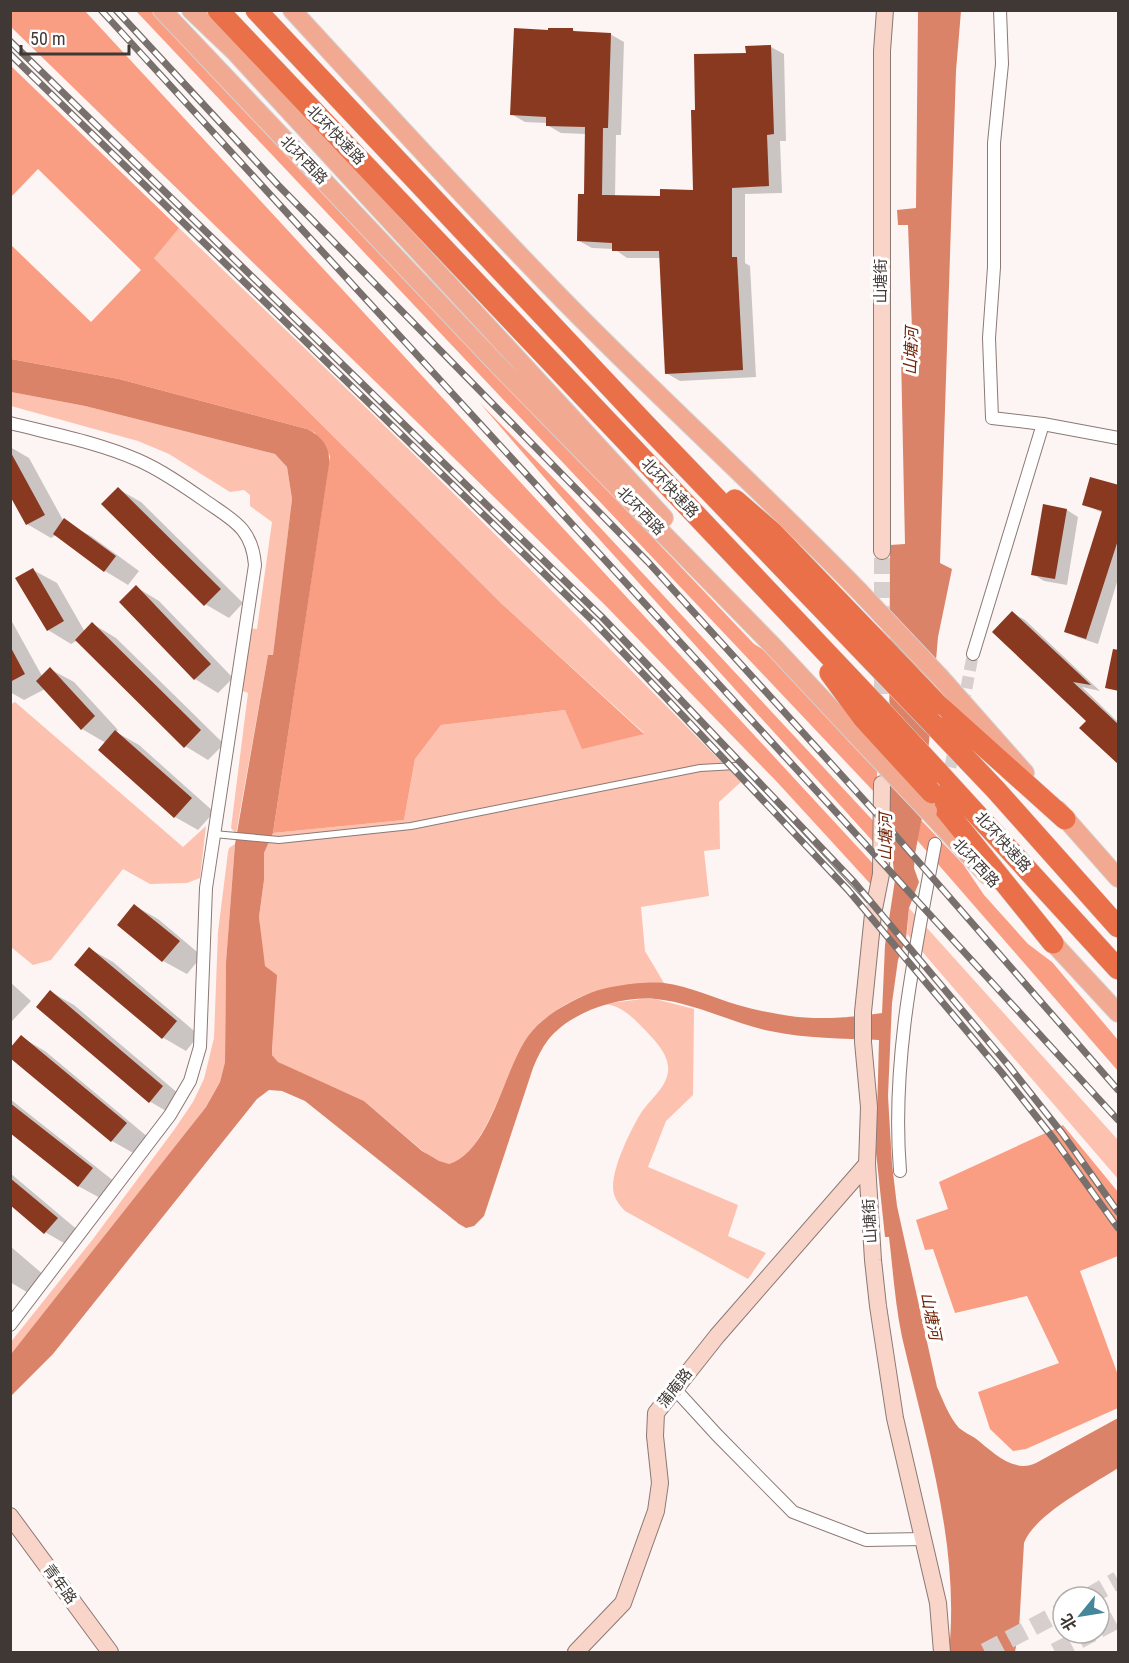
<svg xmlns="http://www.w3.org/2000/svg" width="1129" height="1663" font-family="'Roboto Condensed','Noto Sans SC',sans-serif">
	<rect width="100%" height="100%" fill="#fdf5f3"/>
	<path fill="#fdc1af" d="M179,228C370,409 557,594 741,782L719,802L720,849L704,851L709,896L641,907L645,951L664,983C613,986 580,988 539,1024C511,1048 485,1163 449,1164C443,1164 436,1160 431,1158L364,1101L283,1065L278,1062L272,1055L259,917L264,880V853L273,833L404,820L415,759L441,725L565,710L644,733L502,604L153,257Z
		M11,392L85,406L275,454L287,467L292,499L273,656L268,655L236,834L231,828L248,693L240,690L249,628L257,629L272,522L250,506V495L244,490L230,492L169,454L138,441L11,406Z
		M15,702L183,847L206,826L200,878L187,883L150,884L123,869L51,960L33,965L11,947L10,705Z
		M235,844L226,962L225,1062L220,1082L206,1107L11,1354L10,1343L93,1239L174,1130L193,1102L204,1079L214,1038L218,932L228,852L229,848Z
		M909,908L1118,1140V1179L907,934Z
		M642,999H655L694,1009L693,1095L666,1121L648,1167L738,1205L728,1236L766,1253L748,1279L625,1211C618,1204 613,1196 613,1187C613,1166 630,1131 641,1113C651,1098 670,1085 668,1066C666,1051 655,1041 646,1031C634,1019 622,1005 604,1004Z"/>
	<path fill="#fa9e83" d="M10,11H85L877,868L876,890L778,783L605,605L11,27Z
		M136,11H153L754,644L776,657L877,768V795Z
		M11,66L179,228L154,258L502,604L644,734L582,749L565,710L441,725L415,759L404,820L273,833L330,456L315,433L307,429L119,379L11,359L10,244L91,322L141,270L38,169L11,197Z
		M479,402L567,492L879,827L877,846L562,498Z
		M921,820L963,864L984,895L1028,944L1052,962L1118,1040V1071L917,840Z
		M1063,1125L1118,1192V1256L1080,1271L1118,1375V1408L1026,1449L1013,1451L990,1429L978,1392L1059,1363L1027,1296L955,1313L933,1249L925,1250L916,1220L948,1209L939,1182Z"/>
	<path fill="#db8368" d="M918,11H961L956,71L940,563L952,569L938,637L923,812L915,854L914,868L919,882L909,908L906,939L898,960L892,1003L888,1096L892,1164L897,1206L937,1387C943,1400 949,1417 959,1428C964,1432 970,1435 975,1438C992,1451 1013,1474 1036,1463L1118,1418V1468C1092,1485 1034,1515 1024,1543L1019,1629L1015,1652H949C960,1545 926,1441 902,1337C895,1304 893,1270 889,1237H885L876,1152L879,1040C842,1038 806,1039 770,1031C732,1023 695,1003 656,999C620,996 571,1011 548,1040C542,1048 537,1058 533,1068L484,1216L474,1226L466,1228L459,1224L305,1101L282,1091L269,1090L257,1099L53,1354L11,1396V1354L206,1107L220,1082L225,1062L226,962L235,844L268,655H273L292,499L287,467L275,454L85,406L11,392V359L119,379L307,429C322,436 331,448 329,465L273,833L264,853V880L259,917L265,966L277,975L272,1048V1055L278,1062L364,1101L422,1151L439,1161L449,1164C491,1151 504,1068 529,1035C542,1017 567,1003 588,994C606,986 644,981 664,983C689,986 714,998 738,1005C751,1009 765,1012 778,1014C812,1021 848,1018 882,1013L885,945L895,880L886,804L889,787L890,545L905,544L901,355H913L908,225H898L897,210L916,208Z"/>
	<path fill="#0003" d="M573,30L578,33L610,34L624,42L621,135H616L615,197H662L695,191L697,111L747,54L771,47L784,54L786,141H780L782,193L745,194V263L750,266L756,377L680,381L666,373L661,258H627L614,249L592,248L579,241L585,196L586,134L561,133L547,125V123L525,122L511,114L549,31Z
		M10,447L29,458L64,522L91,536L139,571L128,585L105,571L56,535L51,538L27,524L10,493Z
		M1118,487V579L1098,644L1077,637L1066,631L1103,513L1084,504Z
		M118,489L141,502L243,603L229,618L205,604Z
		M1045,506L1067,510L1078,517L1067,585L1044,581L1033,574Z
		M33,570L57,583L85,632L93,624L116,638L224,744L208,760L185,746L78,640L71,644L48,630Z
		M136,587L159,601L233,678L218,693L195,679Z
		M1013,613L1025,620L1100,691L1082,687L1118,722V763Z
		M10,618L42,676L50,669L74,682L118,730L116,732L139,745L214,812L198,830L175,817L106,743L82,729L45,689L24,700L10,692Z
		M135,906L158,919L202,956L187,974L163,961L119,924Z
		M90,949L113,962L199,1035L186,1051L162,1037Z
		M10,982L31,1001L12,1021L10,1020Z
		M51,992L74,1005L186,1100L173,1115L149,1101Z
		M21,1037L45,1051L149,1138L135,1154L112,1141L10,1056Z
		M10,1099L115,1182L102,1199L78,1186L10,1131Z
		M10,1173L80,1232L69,1246L45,1232L10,1203Z
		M10,1246L45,1276L30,1294L10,1282Z"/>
	<path fill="#893920" d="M514,28L548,30V28H573V31L611,33L608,128H603L602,195H606L660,196V189L693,190L691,110H695L694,54L746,53L745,46L771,45L774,134L767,135L769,186L732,188V257H737L743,370L665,374L659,251H612V243L577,241L578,194H584L585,127L546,126V117L510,115Z
		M10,451L45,515L26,525L10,496Z
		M1090,477L1119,485V537L1086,639L1064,632L1102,511L1082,505Z
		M118,487L221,589L204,606L101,504Z
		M1043,504L1067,509L1055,579L1031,575Z
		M64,518L116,556L104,572L53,534Z
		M33,568L64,621L47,631L15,578Z
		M136,585L211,664L194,680L119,602Z
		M1012,611L1091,685L1073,682L1119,725V765L1079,728L1086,721L992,632Z
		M92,622L201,730L184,748L75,640Z
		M10,646L25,674L10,682Z
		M1113,649L1119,650V691L1105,688Z
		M50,667L95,716L81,730L36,681Z
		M115,730L192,798L174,818L98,750Z
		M134,904L180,941L162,962L117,925Z
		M89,947L177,1021L162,1039L74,965Z
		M50,990L163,1086L149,1103L36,1007Z
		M21,1035L127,1123L111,1142L10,1058V1048Z
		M10,1103L93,1168L78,1187L10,1133Z
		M10,1178L58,1218L44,1234L10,1205Z"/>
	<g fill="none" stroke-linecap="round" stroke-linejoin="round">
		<path stroke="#d7cfcd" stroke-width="12" stroke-dasharray="12 6" stroke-linecap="butt" d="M963,706L973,654
			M947,785L955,743"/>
		<path stroke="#d7cfcd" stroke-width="16" stroke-dasharray="16 8" stroke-linecap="butt" d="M882,718V551"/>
		<path stroke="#d7cfcd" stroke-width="18" stroke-dasharray="18 9" stroke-linecap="butt" d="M1088,1597L1118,1580
			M1099,1629L1118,1619
			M985,1652L1063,1611
			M1055,1652L1092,1633"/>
		<g stroke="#8b7974" stroke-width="8">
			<path id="lane" d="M214,834L279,840L411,826L700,768L736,766L870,911"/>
		</g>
		<g stroke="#8b7974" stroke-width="14">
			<path id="street" d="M10,423C53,434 97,442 138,460C161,470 184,486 204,500C232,520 252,527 255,565L206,888L200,1047L190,1081L170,1115L10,1325
				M1043,424L1118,438
				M973,654L1043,424L992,418L989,338L994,267V143L1002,64L1000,10
				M900,1171C891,1061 915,952 935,844
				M674,1388L717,1435L793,1512L866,1540L924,1539"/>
		</g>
		<g stroke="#8b7974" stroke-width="18">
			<path id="secondary" d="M882,551V51L885,10
				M882,784L881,874L873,914L863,1012V1042L869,1107L867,1164L873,1260L878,1306L895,1418L938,1603L942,1652
				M10,1516L110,1652
				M576,1652L623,1603L656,1511L660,1483L655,1436L656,1413L717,1336L867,1164"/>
		</g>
		<g stroke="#d5d3d3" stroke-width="20">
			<path id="primary" d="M162,10L496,363L772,645L855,734
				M191,10L234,51L664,518
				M292,10C382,108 472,207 565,302C661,400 763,492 859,591
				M940,677L1025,773
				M1058,810L1118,878
				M928,811L988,876
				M1043,932L1118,1013"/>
		</g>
		<g stroke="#d5d3d3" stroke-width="22">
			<path id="highway" d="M218,10L874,703
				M256,10L644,423L858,646
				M735,500L773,533L873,637
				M830,673L864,719
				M937,704L1065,819
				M934,725L995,789L1118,927
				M938,772L1118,969
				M932,793L1053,943"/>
		</g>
		<use href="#lane" stroke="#fff" stroke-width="6"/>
		<use href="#street" stroke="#fff" stroke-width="12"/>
		<use href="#secondary" stroke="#f9d4c9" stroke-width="16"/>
		<use href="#primary" stroke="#f2a992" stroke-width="18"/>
		<use href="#highway" stroke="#ea704a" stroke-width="21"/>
		<g stroke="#77706d" stroke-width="7">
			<path id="rail" d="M101,10L1118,1120
				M116,10L278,185L648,562L875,812L1118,1090
				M10,41L602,617L855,883L1009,1066L1062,1133L1118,1212
				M10,54L596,624L848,890L1002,1073L1054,1139L1118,1228"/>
		</g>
		<use href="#rail" stroke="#fff" stroke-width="4.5" stroke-dasharray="14" stroke-linecap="butt"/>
		<g stroke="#d5d3d3" stroke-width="20" stroke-linecap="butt">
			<path id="primary-bridge" d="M859,591L940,677
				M855,734L928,811"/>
		</g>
		<g stroke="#d5d3d3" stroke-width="22" stroke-linecap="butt">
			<path id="highway-bridge" d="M873,637L937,704
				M858,646L934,725
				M874,703L938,772
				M864,719L932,793"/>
		</g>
		<use href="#primary-bridge" stroke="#f2a992" stroke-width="18"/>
		<use href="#highway-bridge" stroke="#ea704a" stroke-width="21"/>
	</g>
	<g text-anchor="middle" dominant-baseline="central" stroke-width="6" stroke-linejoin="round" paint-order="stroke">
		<g font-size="15" fill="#3f3835" stroke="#fff">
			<text transform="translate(336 135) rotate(46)">北环快速路</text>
			<text transform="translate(304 160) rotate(46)">北环西路</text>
			<text transform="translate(881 281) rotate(-90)">山塘街</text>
			<text transform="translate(670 488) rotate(47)">北环快速路</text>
			<text transform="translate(641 511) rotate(46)">北环西路</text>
			<text transform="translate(1003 842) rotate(48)">北环快速路</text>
			<text transform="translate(976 863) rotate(47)">北环西路</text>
			<text transform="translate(870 1221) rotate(-94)">山塘街</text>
			<text transform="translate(675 1388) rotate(-52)">蒲庵路</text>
			<text transform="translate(60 1584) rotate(54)">青年路</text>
		</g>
		<g font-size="16" font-style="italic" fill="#732408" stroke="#fff">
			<text transform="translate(911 351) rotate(-88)">山塘河</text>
			<text transform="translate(885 837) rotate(-90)">山塘河</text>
			<text transform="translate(931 1316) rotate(79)">山塘河</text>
		</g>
	</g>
	<rect width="1129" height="1663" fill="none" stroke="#3f3835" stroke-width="24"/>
	<g transform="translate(1081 1615) rotate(240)"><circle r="28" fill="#ffffff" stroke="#b2afae" stroke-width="1.5"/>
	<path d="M0-4.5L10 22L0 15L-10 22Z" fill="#458799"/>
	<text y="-9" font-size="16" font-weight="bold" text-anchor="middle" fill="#3f3835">北</text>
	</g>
	<path d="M21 45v9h108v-9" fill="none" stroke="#3f3835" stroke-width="3"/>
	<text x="30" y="45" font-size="18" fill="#3f3835" stroke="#ffffff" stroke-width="4.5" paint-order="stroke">50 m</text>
</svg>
